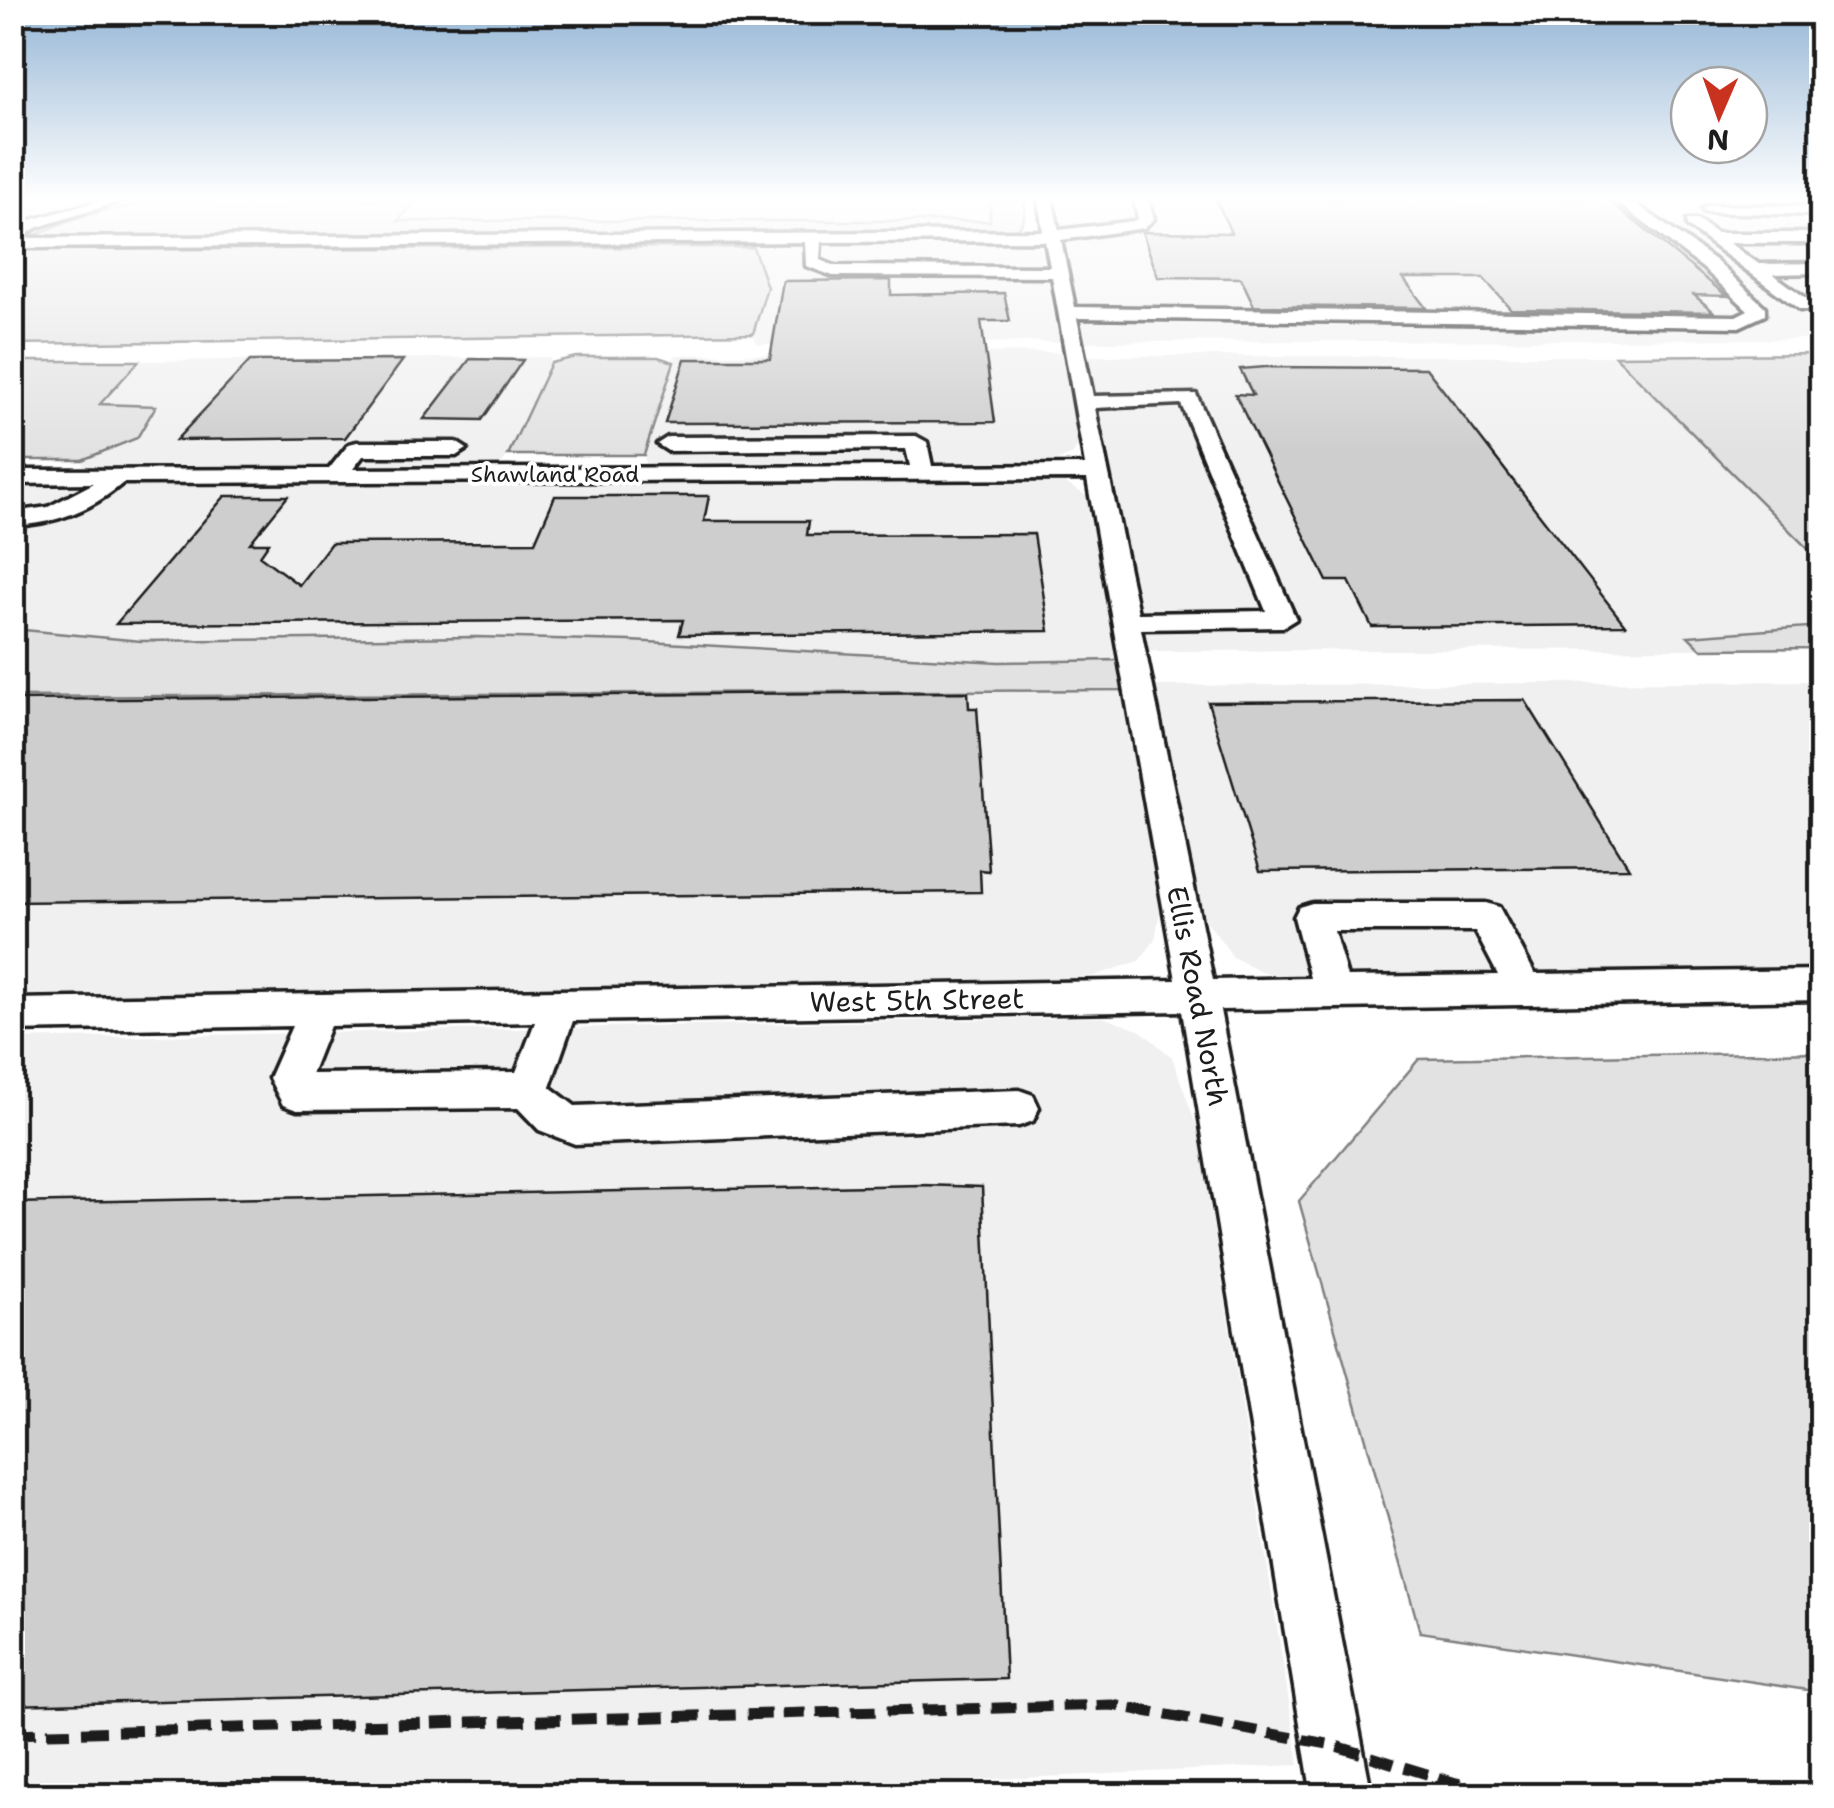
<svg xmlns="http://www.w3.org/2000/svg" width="1834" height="1808" font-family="'Shantell Sans',sans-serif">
	<rect width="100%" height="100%" fill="#fff"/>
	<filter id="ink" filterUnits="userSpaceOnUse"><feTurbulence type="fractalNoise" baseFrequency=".01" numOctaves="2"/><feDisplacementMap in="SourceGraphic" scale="20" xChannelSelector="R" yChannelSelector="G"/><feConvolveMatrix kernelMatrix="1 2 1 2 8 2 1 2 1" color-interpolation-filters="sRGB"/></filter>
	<g filter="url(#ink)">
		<path fill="#f0f0f0" d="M12,199H160L29,239H13Z
			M418,199H1036L1037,200L990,203V221H396Z
			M1053,199H1643L1676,224H1698L1666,199H1821V339L1083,342Z
			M1020,239L1039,245L1046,254L1061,342L757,344L753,334L767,287L753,247L757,241Z
			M1065,352L1080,441L1073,454L1056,461L646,468L644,455L675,355Z
			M1086,356H1615L1821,562V626L1689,636L1701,649L1148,651Z
			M549,357L551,363L508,455L497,469L84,472L82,460L137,438L155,407L99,404L139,361Z
			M1039,480L1065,483L1092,499L1117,660L999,662L630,641L477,637L141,641L13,629L12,484Z
			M1821,681V969L1301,978L1261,972L1233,957L1203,916L1156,686Z
			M1123,690L1161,904L1155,940L1139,961L1094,976L1027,983L13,1009L12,697Z
			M1103,1017L1141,1031L1172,1057L1198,1130L1299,1765L652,1795H13L12,1039Z"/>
		<path fill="#e2e2e2" stroke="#7f7f7f" stroke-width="2.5" d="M160,199H418L398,221H990V202L1025,201L1024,219L1019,228L995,231L32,236L76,218Z
			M753,247L767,287L753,334L13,344V250Z
			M1821,354H1822L1821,562L1615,356Z
			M576,357H658L674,362L644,455H508L551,363Z
			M13,361H139L100,404L156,406L137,438L82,460H13Z
			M1821,626V648L1701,649L1688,636Z
			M13,629L141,641L477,637L630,641L999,662L1117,660L1123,690L13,697Z
			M1821,1052V1692L1420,1632L1299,1201L1419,1059Z"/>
		<path fill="#cecece" stroke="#1c1c1c" stroke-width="2.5" d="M1216,199H1607L1727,296L1694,295L1714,312L1511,309L1483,278H1403L1426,308L1254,306L1241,278L1158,277L1142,232L1231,233Z
			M891,280V295L1004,293L1010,321H981L995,422L665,423L685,359H770L783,281Z
			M470,359L523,360L482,420L424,419Z
			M403,360L345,438L176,440L250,361Z
			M1266,367L1426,368L1625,625L1372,627L1349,581H1327L1235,394L1253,395L1240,369Z
			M225,496H288L250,543H269L260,556L299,585L331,543L535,542L555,496H709L704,521H809L807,535L1034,534L1049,631L679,635L683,620L116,624Z
			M968,692L969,708H977L989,871L980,870L981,892L12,902V700Z
			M1525,700L1629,868L1260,871L1208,702Z
			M922,1185L982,1187L1006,1679L12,1705V1203Z"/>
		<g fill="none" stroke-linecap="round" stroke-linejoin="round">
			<g stroke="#1c1c1c" stroke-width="7">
				<path id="minor" d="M105,199H128L38,227L19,238L1043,231L1038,199H1052L1059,230L1134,221L1138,218L1134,199H1148L1154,219L1144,228L1061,240L1075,307L1736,316L1748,310L1704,269L1613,199H1629L1716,261L1765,307V315L1739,327L1077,318L1093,396L1196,394L1296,619L1283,627L1141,629L1213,980L1310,978L1294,917L1299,907L1312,903H1486L1499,907L1535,974L1822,970V1000L1220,1010L1372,1796H1312L1182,1011L573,1021L550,1087L575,1106L1019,1090L1033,1095L1039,1108L1033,1121L1019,1126L575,1144L539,1130L518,1108L297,1110L283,1105L269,1078L292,1026L12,1031V999L1176,980L1087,479L123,483C90,511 55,524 12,526V512L48,507L94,483L12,484V470L329,469L349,444L357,442H456L467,449L456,456H363L353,469L910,466L906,449L668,451L657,444L668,437L916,436L927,442L932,466L1085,465L1052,277L833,276L806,266L805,242L12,248V229L28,221ZM1045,241L1050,267L835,266L820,260L821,242ZM1181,404L1266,611L1138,613L1095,408ZM1334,931H1475L1498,975L1347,977ZM535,1022L516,1072L311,1074L330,1026Z
					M1709,205L1822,206V215L1704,212L1702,209Z
					M1687,220H1697L1716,233H1822V243H1729L1759,264L1822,263V273L1773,274L1810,301H1822V311L1800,310L1687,226Z"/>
			</g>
			<use href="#minor" fill="#fff" fill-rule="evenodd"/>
			<path stroke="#1c1c1c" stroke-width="11" stroke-dasharray="24 11" stroke-linecap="butt" d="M12,1734L1112,1705L1333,1745L1456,1783L1518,1796"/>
		</g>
	</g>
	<linearGradient id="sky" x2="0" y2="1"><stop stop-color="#95b6d5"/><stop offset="0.44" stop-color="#fff"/><stop offset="1" stop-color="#fff" stop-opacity="0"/></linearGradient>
	<rect width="1834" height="452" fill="url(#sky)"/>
	<g text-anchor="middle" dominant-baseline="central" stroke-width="8" stroke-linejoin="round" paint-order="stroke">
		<g font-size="22" fill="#1c1c1c" stroke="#fff">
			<text x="555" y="474">Shawland Road</text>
		</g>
		<g font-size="28" fill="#1c1c1c" stroke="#fff">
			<text transform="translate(1198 996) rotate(79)">Ellis Road North</text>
			<text transform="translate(917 1000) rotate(-1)">West 5th Street</text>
		</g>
	</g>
	<rect width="1834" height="1808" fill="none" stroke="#fff" stroke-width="50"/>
	<rect x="25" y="25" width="1784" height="1758" fill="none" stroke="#1c1c1c" stroke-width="4" filter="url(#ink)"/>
	<g transform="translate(1719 115) rotate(182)"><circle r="48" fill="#ffffff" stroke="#a4a4a4" stroke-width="2.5"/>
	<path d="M0-8L18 38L0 25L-18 38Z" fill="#c8321e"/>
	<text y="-15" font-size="28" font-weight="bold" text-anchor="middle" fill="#1c1c1c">N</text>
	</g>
</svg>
